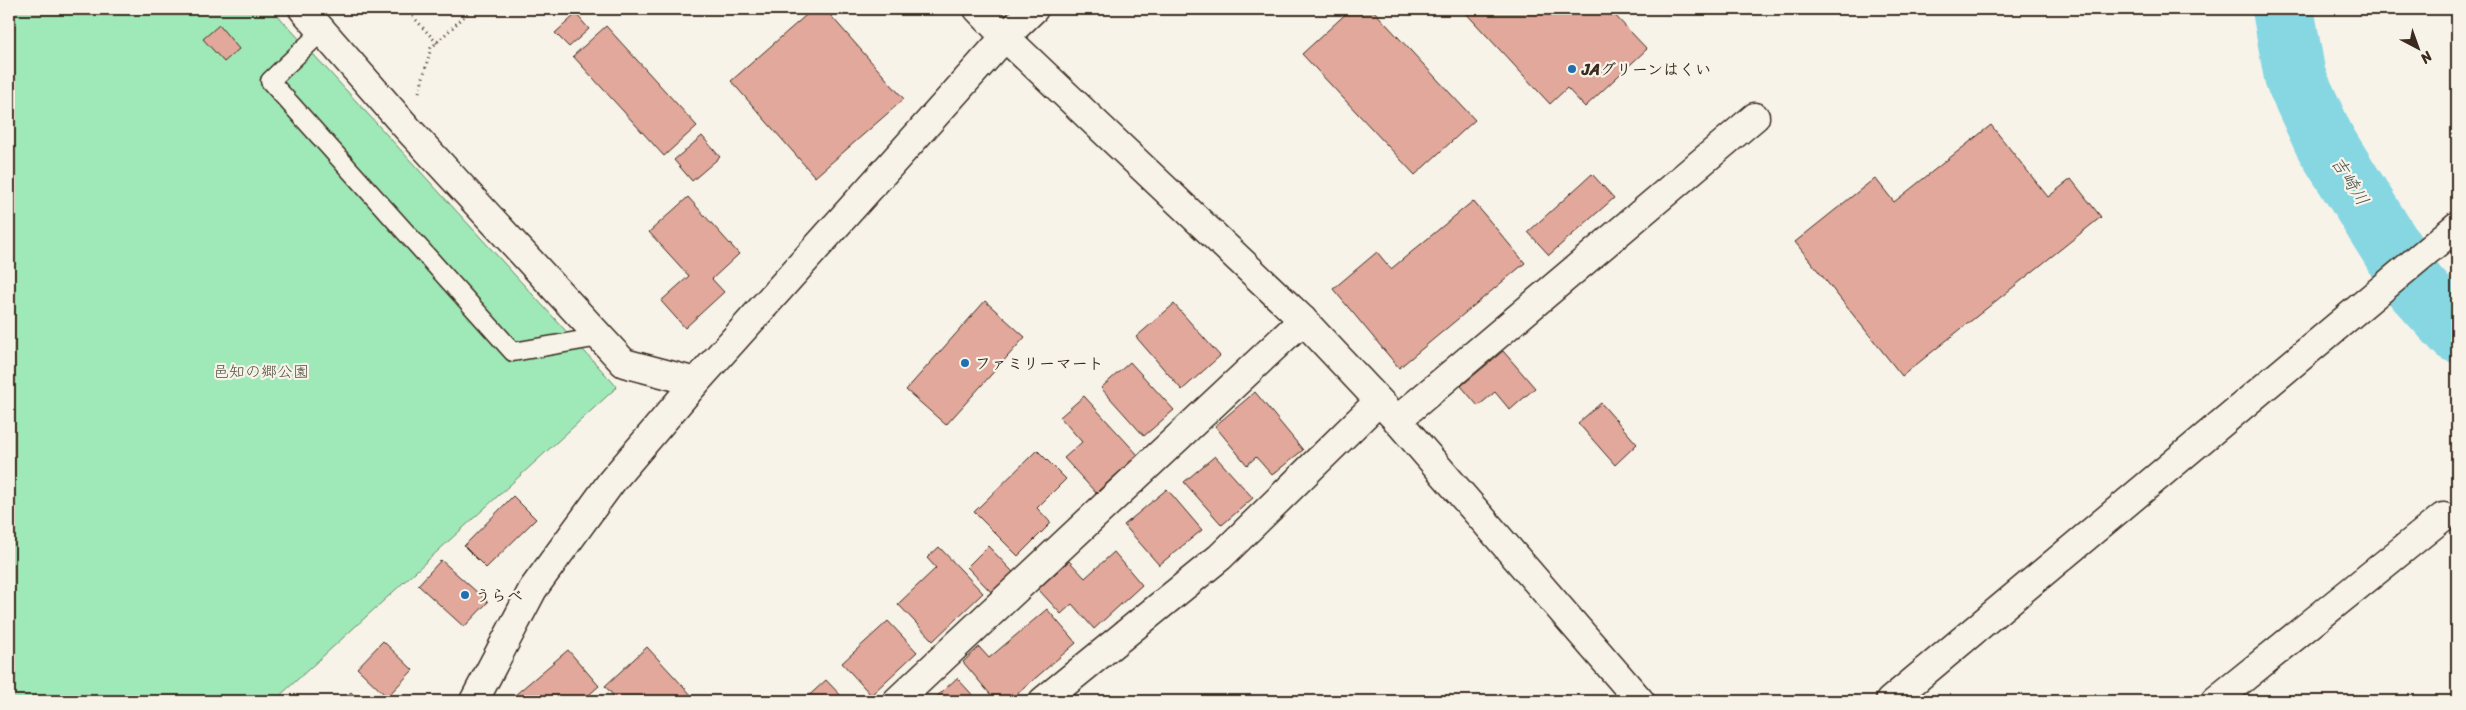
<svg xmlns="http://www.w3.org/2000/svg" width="2466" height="710" font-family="Sriracha,'Klee One',sans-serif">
	<rect width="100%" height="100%" fill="#f7f3e8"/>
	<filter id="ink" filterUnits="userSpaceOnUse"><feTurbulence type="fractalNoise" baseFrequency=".02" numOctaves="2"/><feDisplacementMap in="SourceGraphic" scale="10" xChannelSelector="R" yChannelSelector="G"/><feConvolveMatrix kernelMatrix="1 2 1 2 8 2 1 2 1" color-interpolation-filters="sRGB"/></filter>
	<g filter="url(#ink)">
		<path fill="#9fe8b7" stroke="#6d896a" d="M9,9H272L617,387L274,701H9Z"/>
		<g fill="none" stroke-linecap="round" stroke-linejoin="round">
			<path stroke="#87d7e3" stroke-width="62" d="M2283,9L2295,77L2325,142L2415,286L2457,332"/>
		</g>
		<path fill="#e1a89b" stroke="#3b2a1e" d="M813,9H825L904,99L815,177L731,81Z
			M1351,9H1372L1475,120L1415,175L1302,54Z
			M1462,9H1609L1647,49L1585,107L1567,88L1550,104Z
			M576,14L589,29L569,47L555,33Z
			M219,25L239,49L224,62L203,39Z
			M606,26L697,126L664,156L573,56Z
			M1991,125L2048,197L2071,179L2101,217L1902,376L1795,242L1875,178L1894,202Z
			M702,136L720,157L692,181L674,160Z
			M1592,174L1614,198L1549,255L1528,232Z
			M688,197L739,254L712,279L724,292L685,328L661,301L689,276L649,232Z
			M1473,201L1525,263L1399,368L1333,289L1377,252L1391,269Z
			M985,301L1025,337L946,425L906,390Z
			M1174,304L1220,356L1182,390L1136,337Z
			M1503,351L1535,388L1510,410L1495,392L1478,406L1461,386Z
			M1130,362L1174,410L1144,436L1101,388Z
			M1255,392L1303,450L1272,475L1256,457L1247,465L1215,426Z
			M1084,396L1138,455L1096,493L1064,458L1082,442L1060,417Z
			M1601,403L1637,444L1615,465L1578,423Z
			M1037,450L1066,479L1037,508L1051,523L1018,556L974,512Z
			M1215,456L1253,498L1222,525L1184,482Z
			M1167,489L1202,530L1159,565L1124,525Z
			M513,496L536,519L486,568L464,546Z
			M988,546L1013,572L992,593L967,567Z
			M939,547L983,593L933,641L898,604L936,568L927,558Z
			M1114,552L1142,585L1094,629L1072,604L1061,614L1038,589L1069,561L1085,578Z
			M441,560L488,602L464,627L418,585Z
			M1047,609L1076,643L1009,701H996L963,662L979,647L989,658Z
			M888,621L917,652L871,695L842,663Z
			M383,641L413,670L387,697L357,668Z
			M647,647L694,698L691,701H618L605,686Z
			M568,650L599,686L582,701H520L515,695Z
			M957,678L978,701H932Z
			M826,680L846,701H803Z
			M351,692L359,701H341Z"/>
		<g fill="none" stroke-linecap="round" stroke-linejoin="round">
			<g stroke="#3b2a1e" stroke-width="21">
				<path id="lane" d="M322,31L270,81L513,352L600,337"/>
			</g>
			<g stroke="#3b2a1e" stroke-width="31">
				<path id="street" d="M303,9L408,129L624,363L696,382
					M1397,420L1755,117
					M897,701L1303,320
					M1043,701L1220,557L1378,402
					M2215,701L2443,517"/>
			</g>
			<g stroke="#3b2a1e" stroke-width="31">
				<path id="secondary" d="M978,9L1005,37L1303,320L1397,420L1640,701
					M474,701L533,589L612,481L696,382L1005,37L1034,9
					M1890,701L2457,226"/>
			</g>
			<path stroke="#3b2a1e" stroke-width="3" stroke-dasharray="1 4" stroke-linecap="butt" d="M406,9L437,43
				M419,92L431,48L472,9"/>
			<use href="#lane" stroke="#f7f3e8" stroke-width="18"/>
			<use href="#street" stroke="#f7f3e8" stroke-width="28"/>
			<use href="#secondary" stroke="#f7f3e8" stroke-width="28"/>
		</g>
	</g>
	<g fill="#1f6fb2" stroke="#f7f3e8" stroke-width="2">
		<circle cx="1572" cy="69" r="5"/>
		<circle cx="965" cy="363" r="5"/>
		<circle cx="465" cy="595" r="5"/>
	</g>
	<g text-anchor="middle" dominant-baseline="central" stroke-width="4.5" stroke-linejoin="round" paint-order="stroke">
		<g font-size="16" font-weight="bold" fill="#3b2a1e" stroke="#f7f3e8" text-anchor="start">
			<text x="1582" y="69">JAグリーンはくい</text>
			<text x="975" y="363">ファミリーマート</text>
			<text x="475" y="595">うらべ</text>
		</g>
		<g font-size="16" fill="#4f503d" stroke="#f7f3e8">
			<text x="261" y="371">邑知の郷公園</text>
		</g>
		<g font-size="18" font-style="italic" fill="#4e554f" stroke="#f7f3e8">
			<text transform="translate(2350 181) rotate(58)">吉崎川</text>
		</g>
	</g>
	<rect width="2466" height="710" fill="none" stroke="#f7f3e8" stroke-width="30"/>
	<rect x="15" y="15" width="2436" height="680" fill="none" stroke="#3b2a1e" stroke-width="2" filter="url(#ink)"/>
	<g transform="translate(2418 48) rotate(139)" stroke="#f7f3e8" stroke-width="4" paint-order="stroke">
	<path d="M0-4L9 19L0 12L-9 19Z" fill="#3b2a1e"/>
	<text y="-8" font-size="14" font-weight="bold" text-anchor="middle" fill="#3b2a1e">N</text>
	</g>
</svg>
